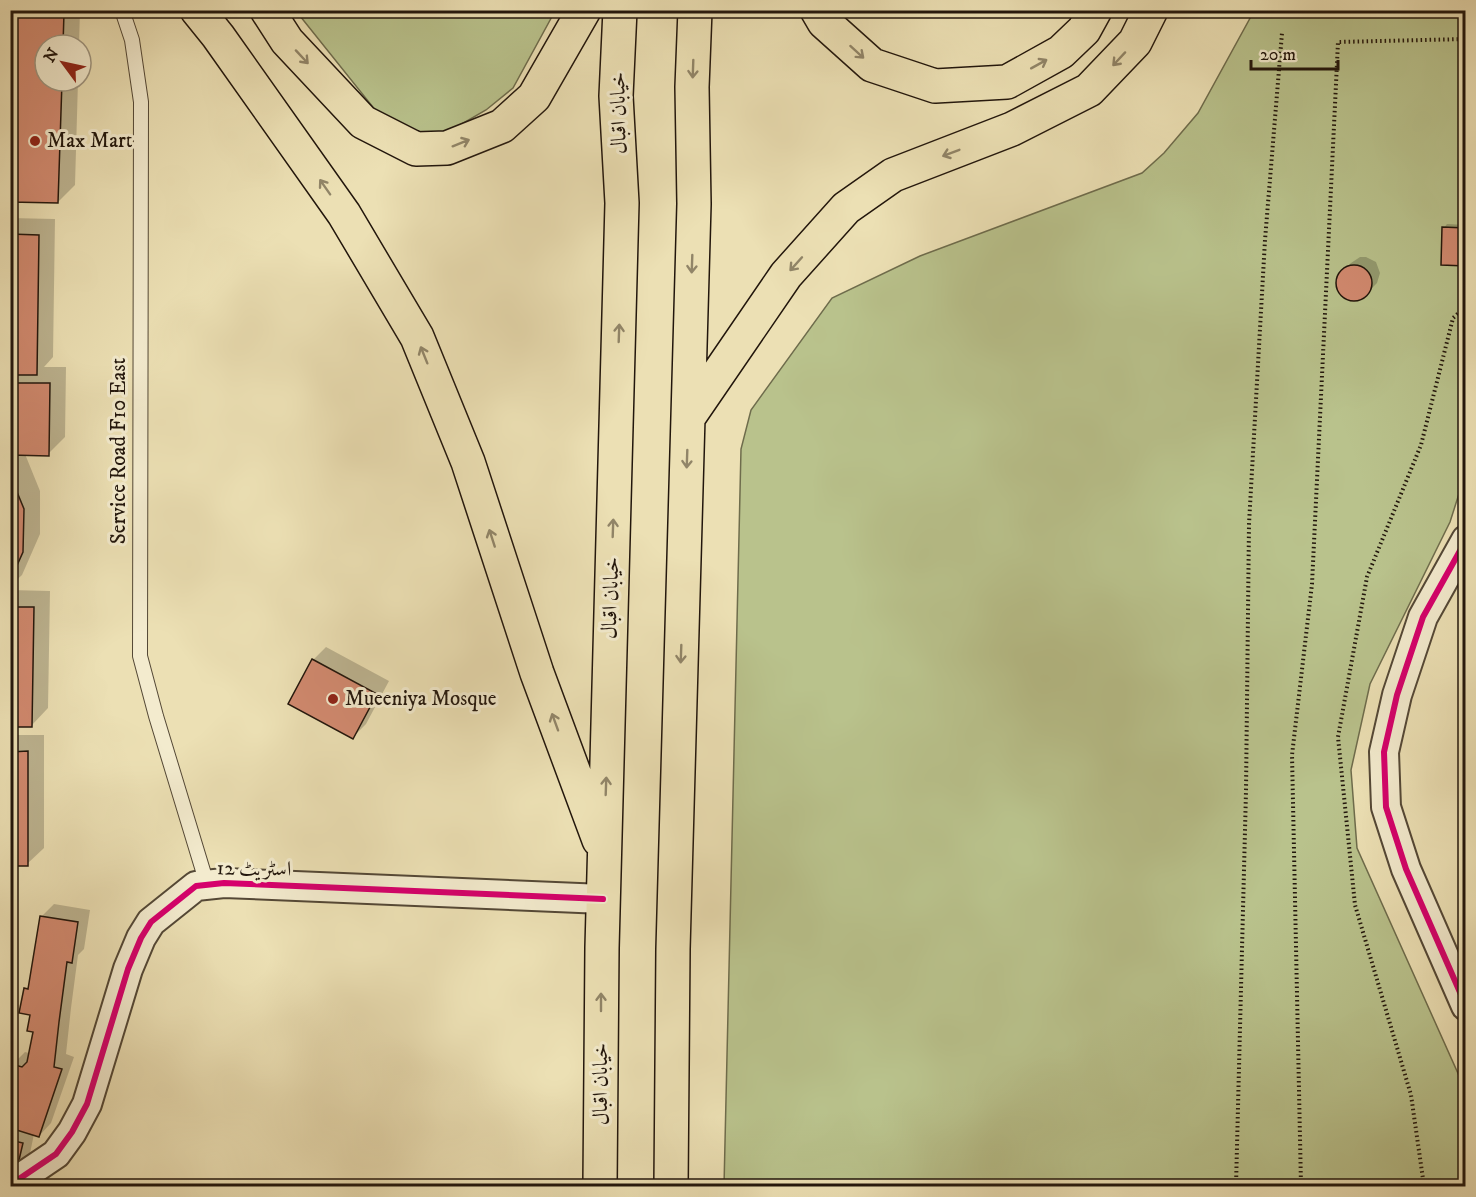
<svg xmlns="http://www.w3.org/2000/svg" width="1476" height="1197" font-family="'IM FELL DW Pica',Amiri,serif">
	<rect width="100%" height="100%" fill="#ece0b4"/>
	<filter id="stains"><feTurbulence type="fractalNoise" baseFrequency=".00333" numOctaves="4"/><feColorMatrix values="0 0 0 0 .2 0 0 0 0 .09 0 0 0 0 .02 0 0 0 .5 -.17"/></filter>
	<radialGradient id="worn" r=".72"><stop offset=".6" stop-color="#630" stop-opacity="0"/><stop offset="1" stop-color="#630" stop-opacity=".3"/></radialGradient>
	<path fill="#b9c28c" stroke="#6e6c4c" stroke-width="1.5" d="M296,11H555L513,88L486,110L448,132L420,133L376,111Z
		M1254,11H1465V475L1450,522L1370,684L1351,770L1357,848L1465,1089V1186H724L741,449L751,410L832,298L920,256L1142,173L1164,153L1198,113Z"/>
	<path fill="#0003" d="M10,10H80L79,45H45V81H78L75,185L58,202L10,200Z
		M10,218L55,219L53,357L44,367H66L65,437L48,454H25L40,491V534L22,575L10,586Z
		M1447,224L1466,225V264L1444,228Z
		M1360,257H1366L1376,262L1380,273L1377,283L1364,296L1354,299L1344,296L1338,287L1337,282L1342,272L1351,263Z
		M10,590L50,591L48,708L32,725H10Z
		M326,647L389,681L366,724L353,737L313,660Z
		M10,735H44V848L27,864H10Z
		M54,904L90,910L84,949L78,955L71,1008L66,1054L74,1057L51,1123L39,1136L34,1134L28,1163L10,1175V1070L13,1064L25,1052L29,1053L35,1031L26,989L31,983L41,917Z"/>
	<path fill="#d28a70" stroke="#22160c" stroke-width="1.5" d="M10,11L64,13L63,45H45V81H62L58,203L10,202Z
		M1442,227L1466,228V266L1441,265Z
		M10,234L39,235L37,375H10Z
		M1336 283a18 18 0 1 1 36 0a18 18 0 1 1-36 0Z
		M10,383H50L49,456L10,455Z
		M10,475L24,509L23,552L10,581Z
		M10,607H34L32,727H10Z
		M312,659L377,694L353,739L288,704Z
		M28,751V866H10V752Z
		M40,916L78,922L72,963L67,962L59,1022L54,1067L62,1069L39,1137L10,1128V1066L11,1064L22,1067L27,1062L33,1032L27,1031L30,1015L19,1013L24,988L28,989Z
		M10,1140L23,1143L15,1177L10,1176Z"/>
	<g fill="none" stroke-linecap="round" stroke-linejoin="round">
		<g stroke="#544836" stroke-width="16">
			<path id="service" d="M122,10L132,40L141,102L140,656L156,716L207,884"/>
		</g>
		<g stroke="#544836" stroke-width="32">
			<path id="minor" d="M1466,540L1423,617L1397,695L1384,752L1386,807L1406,869L1466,1006
				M10,1181L19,1179L56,1154L72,1132L87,1104L128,969L141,938L151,922L196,886L224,883L603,899"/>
		</g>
		<g stroke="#22160c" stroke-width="36">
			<path id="primary" d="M197,10L218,36L344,214L417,337L468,462L537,673L599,840
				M267,10L287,41L363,122L416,149L447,148L502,126L534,97L584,10
				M817,10L824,22L872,65L935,86L1007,82L1061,52L1084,30L1095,10
				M688,418L786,275L846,208L893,175L1012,129L1089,90L1135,42L1151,10
				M600,1186L602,948L622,203L616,96L620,10
				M671,1186L673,949L694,204L692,87L695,10"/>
		</g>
		<path stroke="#22160c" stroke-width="4" stroke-dasharray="1.5 3" stroke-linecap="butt" d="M1236,1186L1246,791L1249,524L1265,240L1282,33
			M1301,1186L1292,755L1312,584L1338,42L1466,39
			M1424,1186L1411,1095L1355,905L1338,737L1367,577L1421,445L1453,318L1466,306"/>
		<use href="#service" stroke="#f3ebce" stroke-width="14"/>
		<use href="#minor" stroke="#f3ebce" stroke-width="28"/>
		<use href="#primary" stroke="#ece0b4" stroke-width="33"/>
		<g stroke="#f3ebce" stroke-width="10">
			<path id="cycleway" d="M1466,540L1423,617L1397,695L1384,752L1386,807L1406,869L1466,1006
				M10,1181L19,1179L56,1154L72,1132L87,1104L128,969L141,938L151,922L196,886L224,883L603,899"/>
		</g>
		<use href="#cycleway" stroke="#d6006c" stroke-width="6"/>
	</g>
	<defs><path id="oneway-shaft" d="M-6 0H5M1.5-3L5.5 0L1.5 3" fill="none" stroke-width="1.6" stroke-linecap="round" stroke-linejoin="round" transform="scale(1.5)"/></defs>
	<g stroke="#918568">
		<use href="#oneway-shaft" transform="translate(857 52) rotate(42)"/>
		<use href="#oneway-shaft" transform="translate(302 57) rotate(47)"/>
		<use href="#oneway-shaft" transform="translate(1119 59) rotate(133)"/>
		<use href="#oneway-shaft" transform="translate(1039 64) rotate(-29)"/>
		<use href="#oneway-shaft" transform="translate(693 69) rotate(92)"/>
		<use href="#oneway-shaft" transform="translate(461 143) rotate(-22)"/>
		<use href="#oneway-shaft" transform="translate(951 153) rotate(159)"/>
		<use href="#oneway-shaft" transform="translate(325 187) rotate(-125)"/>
		<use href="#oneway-shaft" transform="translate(692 264) rotate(92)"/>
		<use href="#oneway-shaft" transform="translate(796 264) rotate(132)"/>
		<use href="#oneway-shaft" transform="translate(619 333) rotate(-88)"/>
		<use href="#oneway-shaft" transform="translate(424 355) rotate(-112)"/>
		<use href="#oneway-shaft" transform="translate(687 459) rotate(92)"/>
		<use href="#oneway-shaft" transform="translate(613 528) rotate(-88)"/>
		<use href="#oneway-shaft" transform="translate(492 538) rotate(-108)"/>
		<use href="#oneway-shaft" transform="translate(681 654) rotate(92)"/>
		<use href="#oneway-shaft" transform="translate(555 722) rotate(-110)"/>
		<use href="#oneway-shaft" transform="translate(606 786) rotate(-88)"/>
		<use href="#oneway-shaft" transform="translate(601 1002) rotate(-90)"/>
	</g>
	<g fill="#8f2418" stroke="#f3ebce" stroke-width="2">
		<circle cx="35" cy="141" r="6"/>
		<circle cx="333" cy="699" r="6"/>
	</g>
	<g text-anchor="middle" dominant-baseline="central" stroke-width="6" stroke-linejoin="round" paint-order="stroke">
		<g font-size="21" fill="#22160c" stroke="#f3ebce">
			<text transform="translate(619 113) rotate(-91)">خیابان اقبال</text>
			<text transform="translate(119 451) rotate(-90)">Service Road F10 East</text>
			<text transform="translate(611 598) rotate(-88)">خیابان اقبال</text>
			<text transform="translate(254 869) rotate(1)">اسٹریٹ 12</text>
			<text transform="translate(601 1084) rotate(-90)">خیابان اقبال</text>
		</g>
		<g font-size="21" fill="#22160c" stroke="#f3ebce" text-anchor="start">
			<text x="47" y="141">Max Mart</text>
			<text x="345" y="699">Mueeniya Mosque</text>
		</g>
	</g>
	<rect width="1476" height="1197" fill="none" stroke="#ece0b4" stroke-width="36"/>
	<rect x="12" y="12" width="1452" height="1173" fill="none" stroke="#22160c" stroke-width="3"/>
	<rect x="18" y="18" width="1440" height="1161" fill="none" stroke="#22160c" stroke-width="1.5"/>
	<g transform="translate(63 63) rotate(303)"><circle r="28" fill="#f3ebce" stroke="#9f9680" stroke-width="1.5"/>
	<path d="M0-4.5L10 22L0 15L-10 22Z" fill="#8f2418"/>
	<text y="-9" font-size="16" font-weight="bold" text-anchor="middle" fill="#22160c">N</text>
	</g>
	<path d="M1251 60v9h87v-9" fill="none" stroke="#22160c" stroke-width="3"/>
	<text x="1260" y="60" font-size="18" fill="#22160c" stroke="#f3ebce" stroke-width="4.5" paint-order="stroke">20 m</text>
	<rect width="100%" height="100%" filter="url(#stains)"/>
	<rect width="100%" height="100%" fill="url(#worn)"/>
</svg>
